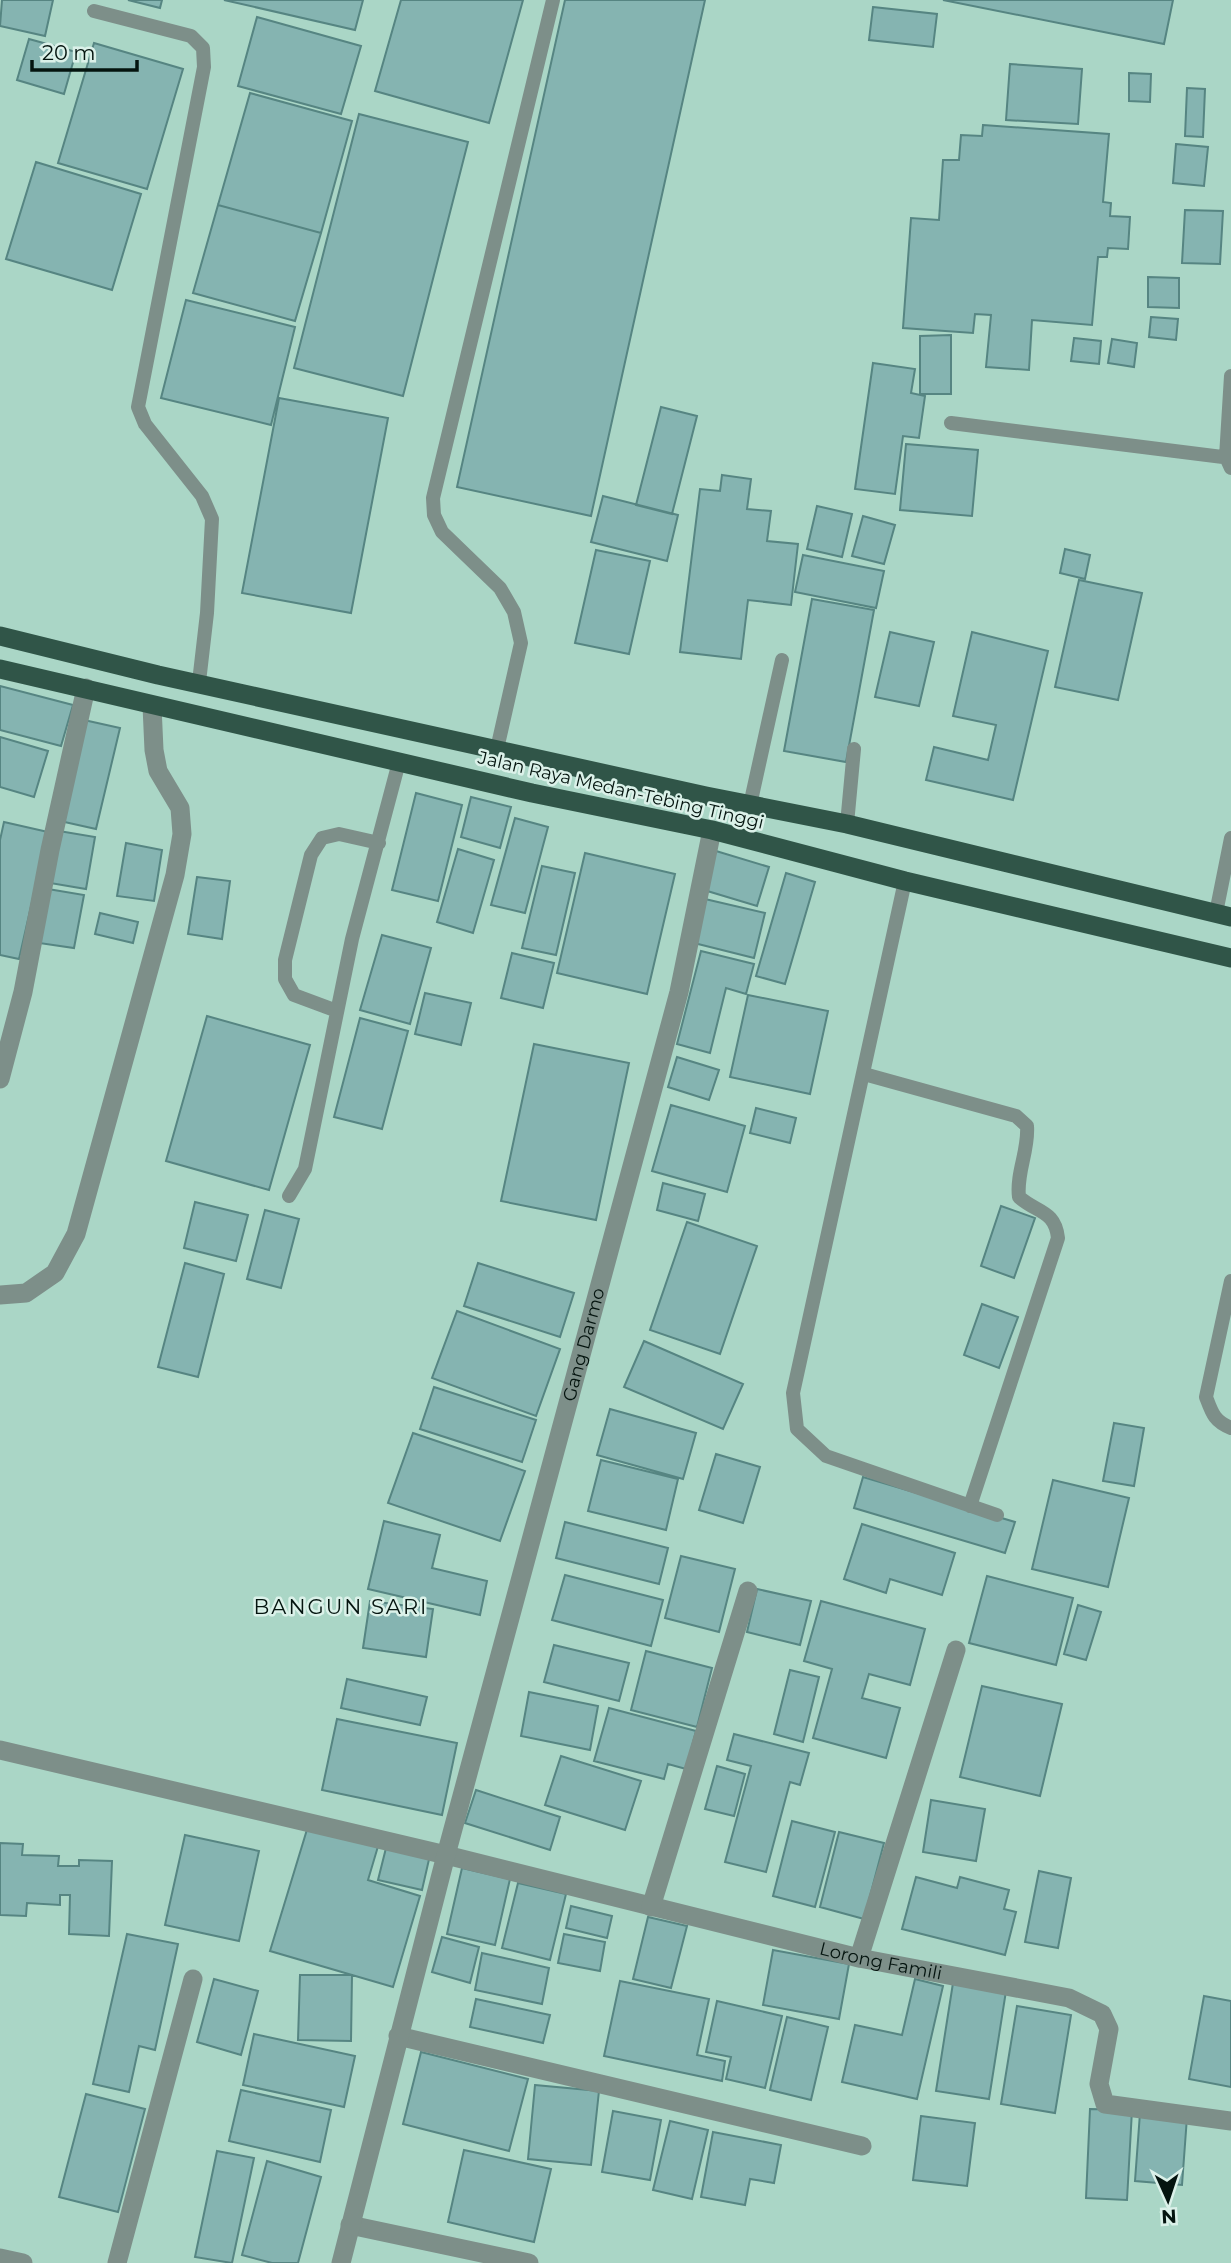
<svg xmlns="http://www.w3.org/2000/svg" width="1231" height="2263" font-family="Montserrat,sans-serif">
	<rect width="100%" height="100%" fill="#aad6c6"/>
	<path fill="#85b4b1" stroke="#568582" stroke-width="2" d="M2,0H53L45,36L0,26Z
		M128,0H162L160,8Z
		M224,0H363L355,30Z
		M401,0H523L489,123L375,91Z
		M565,0H705L591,516L457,487Z
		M943,0H1173L1164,44Z
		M873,7L937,14L933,47L869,40Z
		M257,17L361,46L341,114L238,86Z
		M29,39L76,52L64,94L17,80Z
		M94,43L183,69L147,189L58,163Z
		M1010,64L1082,69L1078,124L1006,120Z
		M1129,73L1151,74L1150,102L1129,101Z
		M1187,88L1205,89L1203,137L1185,136Z
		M250,93L352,121L321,233L218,205Z
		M359,114L468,142L403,396L294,368Z
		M983,125L1109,134L1103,202L1111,203L1110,216L1130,217L1128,249L1108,248L1107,257H1098L1092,325L1032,320L1029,370L986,367L991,315L975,314L973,333L903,328L911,218L939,220L943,160H959L961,135L982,136Z
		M1176,144L1208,147L1204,186L1173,183Z
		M36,162L141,194L112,290L6,259Z
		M218,205L321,233L295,321L193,293Z
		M1185,210L1223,211L1220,264L1182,263Z
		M1148,277L1179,278V308L1148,307Z
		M186,300L295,327L271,425L161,398Z
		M1151,317L1178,319L1176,340L1149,337Z
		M951,335V394H920V336Z
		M1074,338L1101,341L1099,364L1071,361Z
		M1112,339L1137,343L1134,367L1108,363Z
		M873,363L915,369L911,393L925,396L919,438L903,436L895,494L855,489Z
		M279,398L388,418L351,613L242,593Z
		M661,407L697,416L672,514L636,505Z
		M906,444L978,450L972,516L900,510Z
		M722,475L751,479L747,509L771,511L767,541L798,544L791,605L748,600L741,659L680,652L700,489L720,491Z
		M603,496L678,515L667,561L591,542Z
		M817,506L852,514L842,557L807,549Z
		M863,516L895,525L884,564L852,556Z
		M1065,549L1090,555L1085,579L1060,573Z
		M596,550L650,561L629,654L575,643Z
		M803,555L884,571L876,608L795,592Z
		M1079,580L1142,593L1118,700L1055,687Z
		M812,599L874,610L846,762L784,751Z
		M890,632L934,642L919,706L875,697Z
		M972,632L1048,651L1013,800L926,780L934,747L988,760L996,725L953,716Z
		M0,686L73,705L61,746L0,730Z
		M84,720L120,728L96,829L60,821Z
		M0,737L48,751L34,797L0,787Z
		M416,793L462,805L438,901L392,890Z
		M471,797L511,807L500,848L461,837Z
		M515,818L548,827L525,913L491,905Z
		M4,822L48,832L19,959L0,955V840Z
		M59,831L95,837L86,889L50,883Z
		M126,843L162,850L154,901L117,896Z
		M458,849L494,860L473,933L437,922Z
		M716,851L769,867L757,906L704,890Z
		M585,853L675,874L647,994L557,973Z
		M542,866L575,873L556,955L522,948Z
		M786,873L815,882L785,984L756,976Z
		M197,877L230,881L222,939L188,934Z
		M48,889L84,895L74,948L39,943Z
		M705,899L765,913L754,958L694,943Z
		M100,913L138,922L133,943L95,934Z
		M382,935L431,948L410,1024L360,1010Z
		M701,951L754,964L746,994L726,988L710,1053L677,1044Z
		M512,953L554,963L543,1008L501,998Z
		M425,993L471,1003L461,1045L415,1034Z
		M748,995L828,1011L810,1094L730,1077Z
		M207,1016L310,1045L269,1190L166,1161Z
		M360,1018L408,1031L382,1129L334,1117Z
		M534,1044L629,1063L596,1220L501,1201Z
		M677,1057L719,1070L709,1100L668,1087Z
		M671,1105L745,1126L727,1192L652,1171Z
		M756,1108L796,1118L790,1143L750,1133Z
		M663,1183L705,1194L698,1221L657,1210Z
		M195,1202L248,1215L236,1261L184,1248Z
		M1001,1206L1035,1218L1014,1278L981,1266Z
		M265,1210L299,1219L281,1288L247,1279Z
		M687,1222L757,1246L720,1354L650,1330Z
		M185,1263L224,1274L198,1377L158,1367Z
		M478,1263L574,1293L560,1337L464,1306Z
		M982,1304L1018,1317L999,1368L964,1355Z
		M457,1311L560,1349L536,1416L432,1378Z
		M644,1341L743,1384L723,1429L624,1387Z
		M434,1387L536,1420L522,1462L420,1429Z
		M610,1409L696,1433L683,1479L597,1455Z
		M1114,1423L1144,1428L1134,1486L1103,1481Z
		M413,1433L525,1471L500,1541L388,1503Z
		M716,1454L760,1467L743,1523L699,1510Z
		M601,1460L678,1479L666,1530L588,1511Z
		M863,1477L1015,1522L1005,1553L854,1508Z
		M1053,1480L1129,1498L1108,1587L1032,1569Z
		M384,1521L440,1535L432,1568L487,1581L480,1615L368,1589Z
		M565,1522L668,1548L659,1584L556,1558Z
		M862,1524L955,1553L942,1595L890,1579L886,1593L844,1579Z
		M681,1556L735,1569L719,1632L665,1618Z
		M565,1575L663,1600L651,1646L552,1620Z
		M987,1576L1073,1598L1056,1665L969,1643Z
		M757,1589L811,1601L800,1645L747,1632Z
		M370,1601L433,1609L426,1657L363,1648Z
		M821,1601L925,1629L910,1685L869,1674L862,1698L900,1708L886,1758L813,1738L832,1669L804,1661Z
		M1078,1605L1101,1612L1086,1660L1064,1654Z
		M554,1645L629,1663L619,1701L544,1682Z
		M646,1651L712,1668L697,1727L631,1710Z
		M790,1670L819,1677L803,1742L774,1734Z
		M347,1679L427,1697L420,1725L341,1708Z
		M982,1686L1062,1704L1040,1796L960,1777Z
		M529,1692L598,1706L590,1750L521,1736Z
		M609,1708L696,1731L686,1769L668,1764L664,1779L594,1761Z
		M337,1719L457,1743L442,1815L322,1790Z
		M734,1734L809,1753L800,1785L790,1782L766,1872L725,1862L751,1766L727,1760Z
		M561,1756L641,1781L625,1830L545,1805Z
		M717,1766L745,1774L734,1816L705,1809Z
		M476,1790L560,1817L550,1850L465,1823Z
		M931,1800L985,1809L976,1861L923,1852Z
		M792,1821L835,1832L815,1907L773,1896Z
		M309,1823L379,1843L368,1880L420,1896L393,1987L270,1951Z
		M839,1832L884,1843L864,1919L820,1907Z
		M185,1835L259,1851L239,1941L165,1925Z
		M0,1843L23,1844L22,1855L59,1856L58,1866H79V1860L112,1861L109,1936L69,1934L70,1895H60V1905L27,1903L26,1916L0,1915Z
		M387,1844L430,1855L422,1890L378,1880Z
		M462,1868L510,1879L495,1945L447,1934Z
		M1039,1871L1071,1878L1058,1948L1025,1942Z
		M916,1877L957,1888L960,1877L1009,1890L1004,1909L1016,1912L1005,1955L902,1929Z
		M518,1883L566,1894L550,1960L502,1948Z
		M571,1906L612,1916L607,1938L566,1928Z
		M648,1917L687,1926L671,1988L633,1979Z
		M127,1934L178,1944L155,2050L139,2046L129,2092L93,2084Z
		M564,1934L605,1942L600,1971L558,1963Z
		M442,1937L479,1947L470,1983L432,1972Z
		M773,1950L849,1964L839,2019L763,2005Z
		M482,1953L549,1968L542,2004L475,1990Z
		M300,1975H352L351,2041L298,2040Z
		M214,1979L258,1991L241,2055L197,2042Z
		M915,1979L943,1986L917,2099L842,2082L855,2025L902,2035Z
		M620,1981L709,1999L697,2055L725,2061L722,2081L604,2056Z
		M953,1983L1006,1991L989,2099L936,2091Z
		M1204,1996L1231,2001V2087L1189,2079Z
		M476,1999L550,2015L543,2043L470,2027Z
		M717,2001L782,2016L765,2088L726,2079L731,2057L706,2052Z
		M1017,2006L1071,2015L1055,2113L1001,2104Z
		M787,2017L828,2027L811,2100L770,2090Z
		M254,2034L355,2056L344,2107L243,2085Z
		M421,2052L528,2079L509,2151L403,2124Z
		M535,2085L599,2091L591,2165L528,2159Z
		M241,2090L331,2110L320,2162L229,2141Z
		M86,2094L145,2109L118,2212L59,2197Z
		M1090,2109L1132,2110L1127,2200L1086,2198Z
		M613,2111L661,2120L650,2180L602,2172Z
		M1140,2113L1187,2117L1182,2185L1135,2181Z
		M921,2116L975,2123L967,2186L913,2180Z
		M670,2121L708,2130L692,2199L653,2190Z
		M713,2132L781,2145L774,2183L750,2179L745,2205L701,2197Z
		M464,2150L551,2169L534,2242L448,2222Z
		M217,2151L254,2158L232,2263L195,2257Z
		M267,2161L321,2177L298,2263H272L242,2255Z"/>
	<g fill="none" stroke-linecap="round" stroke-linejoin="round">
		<path stroke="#7d8f89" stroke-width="14" d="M94,11L191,36L203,48L204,67L138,407L145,424L202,496L212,519L207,613L199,682
			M1231,376L1226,457L1231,468
			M951,423L1231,458
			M497,749L521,643L514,612L500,588L442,532L434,515L433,498L553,0
			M750,805L782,660
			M847,824L854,749
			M905,881L793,1393L797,1429L826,1456L997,1515
			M1216,913L1231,838
			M337,1011L294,995L285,979V960L311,855L322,838L339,834L379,843
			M864,1074L1016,1116L1027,1126C1029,1150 1016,1173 1019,1197C1037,1213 1055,1210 1058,1238L970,1506
			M289,1196L305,1169L352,939L399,762
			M1231,1281L1206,1397C1212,1413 1214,1421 1231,1428"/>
		<g stroke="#7d8f89" stroke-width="19">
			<path d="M0,1079L23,992L50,850L86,688"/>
			<path d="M0,1295L26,1293L55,1273L76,1234L175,875L182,834L180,808L158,771L154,750L152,706"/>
			<path id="s1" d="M0,1750L446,1855L859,1958L1069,1998L1102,2014L1109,2029L1099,2084L1105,2104L1231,2121"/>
			<path d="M651,1907L748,1591"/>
			<path d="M859,1958L956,1650"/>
			<path d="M398,2036L862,2146"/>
			<path d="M350,2225L529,2263"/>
			<path d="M0,2258L23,2263"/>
			<path d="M117,2263L193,1979"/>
			<path id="s2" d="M341,2263L446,1855L679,992L712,830"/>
		</g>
		<path stroke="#305548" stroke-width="19" d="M0,636L158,675L706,796L847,824L1231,917
			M0,669L532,793L712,830L905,881L1231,958"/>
	</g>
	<g text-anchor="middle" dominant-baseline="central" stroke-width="5" stroke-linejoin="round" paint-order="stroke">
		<g font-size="18" fill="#04140f" stroke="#dbf1e9">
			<text transform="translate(621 790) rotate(13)">Jalan Raya Medan-Tebing Tinggi</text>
			<text stroke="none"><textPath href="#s2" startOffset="950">Gang Darmo</textPath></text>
			<text stroke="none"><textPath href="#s1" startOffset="906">Lorong Famili</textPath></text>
		</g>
		<g font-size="21" letter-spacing="2" fill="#04140f" stroke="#dbf1e9">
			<text x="341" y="1606">BANGUN SARI</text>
		</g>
	</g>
	<g transform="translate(1168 2200) rotate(177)" stroke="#dbf1e9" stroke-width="5" paint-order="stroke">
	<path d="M0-5L12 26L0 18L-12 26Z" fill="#04140f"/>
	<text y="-10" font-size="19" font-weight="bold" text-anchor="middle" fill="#04140f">N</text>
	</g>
	<path d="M32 60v10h105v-10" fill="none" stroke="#04140f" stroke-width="3.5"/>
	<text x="42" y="60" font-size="21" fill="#04140f" stroke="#dbf1e9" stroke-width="5" paint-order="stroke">20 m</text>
</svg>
